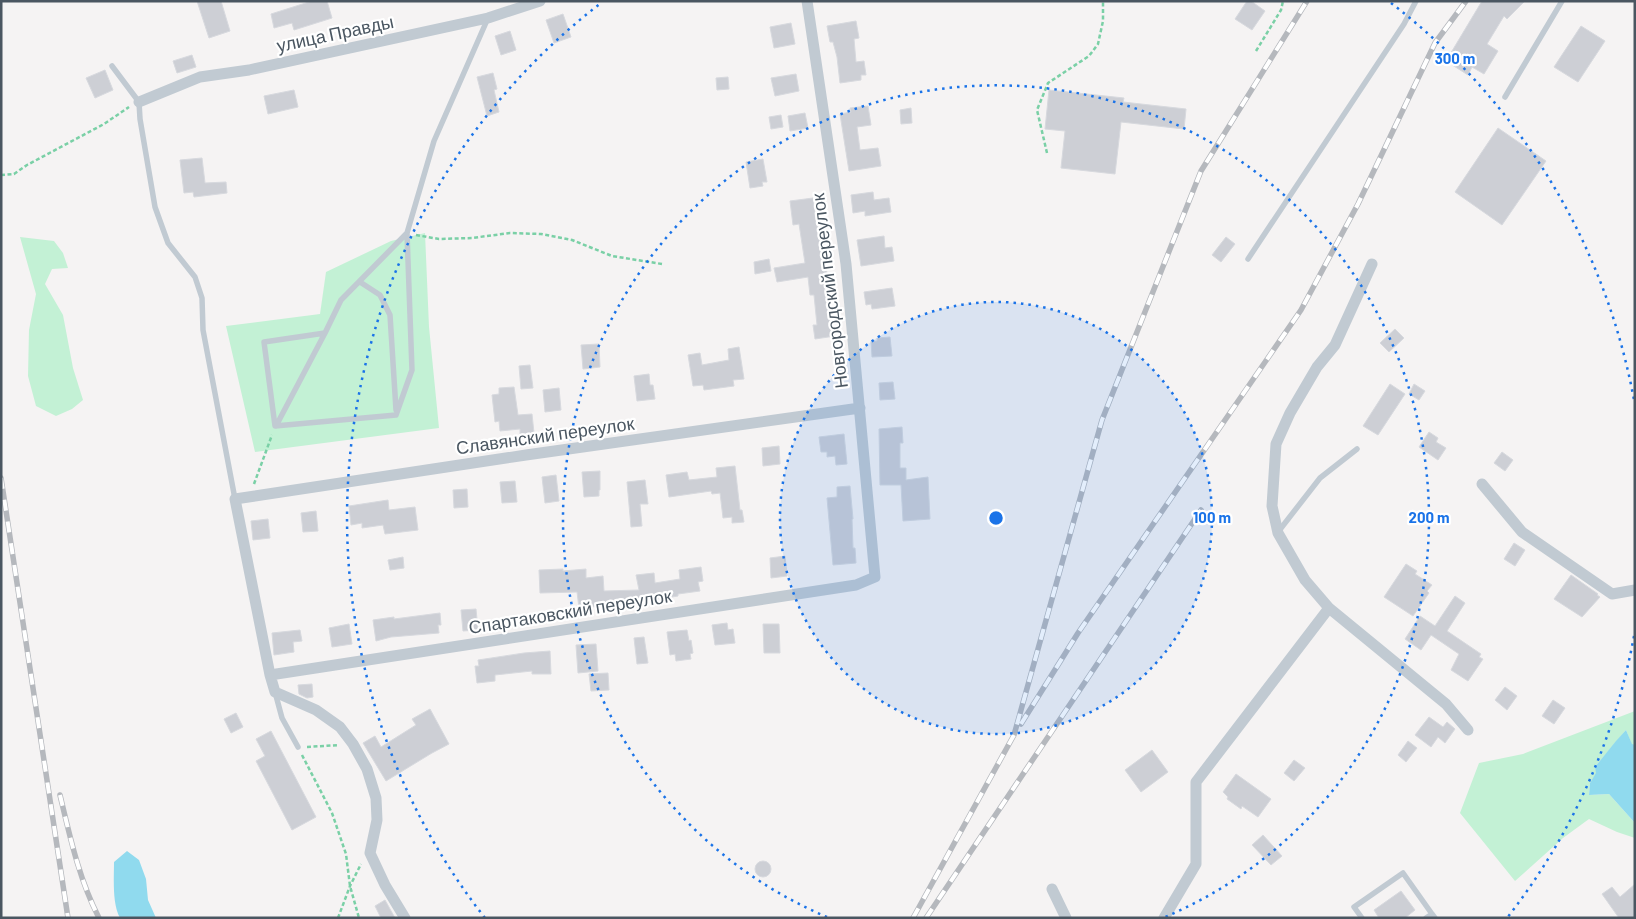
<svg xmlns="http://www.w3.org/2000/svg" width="1636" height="919" font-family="Barlow,sans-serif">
	<rect width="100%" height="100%" fill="#f5f3f3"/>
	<path fill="#c3f1d5" d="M425,233L429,327L439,428L255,452L226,326L320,314L326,272L391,241Z
		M20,237L54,241L63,253L68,268L52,269L45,284L63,315L73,368L83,400L72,409L56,416L36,406L28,376L29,330L36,294Z
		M1635,711V745H1632L1626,730L1595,767L1597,773L1590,783L1589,795L1609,794L1635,823V838L1617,832L1589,819L1563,838L1515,881L1460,813L1479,763L1523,754Z"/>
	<path fill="#90daee" d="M1626,730L1632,744L1635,745V823L1609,794L1589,795L1590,783L1596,773L1595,767L1616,741Z
		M127,851L139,860L146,879L148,900L156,918H120C112,904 114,878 114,862Z"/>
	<path fill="#cdcfd5" stroke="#d7d9de" d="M197,1H221L230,31L209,38Z
		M312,1H327L332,18L294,30L292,23L274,28L271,14Z
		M1247,1H1251L1265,11L1252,30L1235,19Z
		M1482,1H1525L1507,19L1504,16L1487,44L1498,51L1484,74L1472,67L1468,75L1446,61Z
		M563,14L571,37L554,43L546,20Z
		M856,21L859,38L854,39L856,62L864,61L866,75H861V80L840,83L837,57L833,42H830L827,26Z
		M791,23L795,44L774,48L770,27Z
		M1581,26L1605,41L1578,82L1554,67Z
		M510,31L516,50L501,55L495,36Z
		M192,55L196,67L177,73L173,61Z
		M105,70L113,90L95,98L86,78Z
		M493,73L497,89L494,90L499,112L487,116L477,77Z
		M796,74L799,91L775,96L771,78Z
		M728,77L729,89L717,90L716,78Z
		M294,90L298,107L268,114L264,96Z
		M1049,90L1124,98L1123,102L1186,109L1184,129L1121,122L1115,174L1061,168L1065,131L1045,129Z
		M868,106L871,125L857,127L860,150L878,148L881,166L849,171L840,114L851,112L850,108Z
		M911,108L912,123L901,124L900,110Z
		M805,113L808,128L790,131L788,116Z
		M781,115L783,127L771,129L769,117Z
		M1498,128L1546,161L1502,225L1455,192Z
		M202,158L205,183L226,182L227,193L194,197L193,192L184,193L180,160Z
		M763,159L767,182H762L763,186L750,188L746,162Z
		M873,192L874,200L889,198L891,212L865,216V211L853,213L851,195Z
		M813,198L818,232H822L825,249L823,250L828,279L830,294H828L835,336L815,339L813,325H817L814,295H810L808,277L777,282L774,268L805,263L799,224L793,225L790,201Z
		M884,236L885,248L892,247L894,261L861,266L857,240Z
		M1226,237L1235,244L1221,262L1212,255Z
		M769,259L771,271L755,274L754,262Z
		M892,288L895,306L872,309L871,304L866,305L864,292Z
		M1395,329L1404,338L1389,352L1380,343Z
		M890,337L892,356L872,357L871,341H877V338Z
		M599,344L600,367L583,369L581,345Z
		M739,347L744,379L733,380L734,386L704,390L703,385L693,386L688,355L700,353L702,365L729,360L728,349Z
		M530,365L533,388L521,389L519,366Z
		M649,374L650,385H653L655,399L637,401L634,376Z
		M893,382L895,399L880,400L879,383Z
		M1390,384L1405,394L1378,435L1363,426Z
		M1414,384L1425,391L1419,400L1409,394Z
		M514,387L518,415L532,414L534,433L520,434V429L500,431L499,421L495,422L492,395L499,394V388Z
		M559,388L561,410L545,412L543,390Z
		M902,427L903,443H900V468H906V480L928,477L930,519L903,521L901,485H880L879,429Z
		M1429,432L1438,438L1436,442L1446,448L1438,460L1419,447Z
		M844,434L847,464L836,465L835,456L827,457V452H821L819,437Z
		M779,446L780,464L763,466L762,448Z
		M1502,452L1513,460L1505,471L1494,463Z
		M735,466L740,510H742L744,522L732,523V517L723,518L720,493L712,494L711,491L669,497L666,475L687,472L689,480L717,477L716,468Z
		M600,471V490H599V496L584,497L582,472Z
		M556,475L559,501L545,503L542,477Z
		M645,480L648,504H640L642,526L631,527L627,482Z
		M515,481L517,502L502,503L500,482Z
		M850,486L853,519H852L853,548H855L856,563L833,565L827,498L837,497V487Z
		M467,489L468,507L454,508L453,490Z
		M388,500L389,510L415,507L418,530L385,534L383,525L362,528V523L351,525L349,506Z
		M316,511L318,531L303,532L301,513Z
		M268,519L270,538L253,540L251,521Z
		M1514,543L1525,550L1515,566L1504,559Z
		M785,556L787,576L771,578L770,558Z
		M403,557L404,568L390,570L388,560Z
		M1406,564L1417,571L1415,574L1432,585L1427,591L1429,593L1413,616L1384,597Z
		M701,567L703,581L698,582L700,591L678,594V596L629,604L579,608L577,592L540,593L539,570L563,569V571L586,569V578L603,576L604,591L639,590L636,575L654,573L655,583L680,579L679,570Z
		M1571,575L1598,594L1597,595L1600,597L1582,617L1554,599Z
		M1455,596L1465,603L1447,631L1481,654L1479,657L1483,659L1468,681L1451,670L1459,654L1431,635L1421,650L1405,639L1420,616L1435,626Z
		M476,609L478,630L463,631L461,610Z
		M440,613L441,625H438L439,633L391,637L376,641L373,620L394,617V619Z
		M727,623L728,630L733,629L735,643L715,645L712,625Z
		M349,624L352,644L332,647L329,628Z
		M763,624H779L780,653H764Z
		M300,630L302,641L293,642L294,652L274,655L272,633Z
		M687,630L689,641L691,640L693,653L690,654L691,659L676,661L675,654L670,655L667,632Z
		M644,637L648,663L637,664L634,638Z
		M596,644L598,671L578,673L576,645Z
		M550,651L551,674H532V671L495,675V681L477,683L475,666H479L478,660L524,653Z
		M608,673L609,690L591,691L589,674Z
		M312,684L313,697L307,698L299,694L298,685Z
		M1505,687L1517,696L1507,710L1495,700Z
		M1553,700L1565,708L1554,724L1542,716Z
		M430,709L449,744L432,753L386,781L363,743L375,736L381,747L416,725L412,719Z
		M236,713L243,727L231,733L224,719Z
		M1429,717L1443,727L1447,722L1455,729L1445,743L1438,737L1431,747L1415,735Z
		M271,731L316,817L292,830L256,761L265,756L256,739Z
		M1408,741L1417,748L1406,762L1398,755Z
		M1152,750L1168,772L1141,792L1125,770Z
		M1294,760L1305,768L1294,781L1284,773Z
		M1236,774L1271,799L1258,817L1242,806L1241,809L1227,799L1228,797L1223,792Z
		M1263,835L1282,856L1271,865L1252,845Z
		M755 869a8 8 0 1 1 16 0a8 8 0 1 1-16 0Z
		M1635,884V918H1619L1602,894L1612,887L1620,897Z
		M1401,891L1415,910L1405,918H1379L1374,910Z
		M385,900L395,918H381L375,906Z"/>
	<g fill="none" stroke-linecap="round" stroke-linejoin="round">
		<path stroke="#7ad0a6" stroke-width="2.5" stroke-dasharray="4 2.5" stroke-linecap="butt" d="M1256,51L1281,10L1283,1
			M1047,153L1037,110L1048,83L1089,56L1098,44L1103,21V1
			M1,175L14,174L27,165L104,124L129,107
			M416,235L439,239L472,238L510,233L541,234L572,240L612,256L662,264
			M254,484L272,435
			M307,747L339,745
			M302,755L332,813L346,854L350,886L359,918
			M338,918L350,886L361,864"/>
		<path stroke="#c1cad2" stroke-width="5.5" d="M112,66L139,102L140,119L155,207L168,243L195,277L202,298L203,330L235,499
			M1505,97L1562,1
			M1248,259L1404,24L1416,1
			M360,282L380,295L390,315L396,410
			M396,415L412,370L407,233L434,141L488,18
			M396,415L275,426L264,342L325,333L341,300L407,233
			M276,426L325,333
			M1278,532L1320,478L1357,449
			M275,692L282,718L298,747
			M1362,918L1354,907L1403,873L1432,914
			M1426,918L1432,914L1435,918"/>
		<path stroke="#c1cad2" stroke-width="11" d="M139,102L200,77L249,70L488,18L540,1
			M1372,264L1335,345L1317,367L1290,413L1276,444L1272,506L1278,533L1305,580L1329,608L1446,704L1468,730
			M1482,484L1522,532L1612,594L1635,590
			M270,675L856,585L875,577L846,264L807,1
			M1052,889L1066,918
			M405,918L385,885L370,853L377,820L376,798L367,769L353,744L340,727L316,710L275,692L270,675L235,499L526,455L860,408
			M1164,918L1196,864V782L1329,608"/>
		<g stroke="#b5b8bd" stroke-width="5.5">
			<path id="rail" d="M1,478L68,918
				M1021,724L1078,633L1301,310L1358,204L1435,43L1466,1
				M60,795C70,837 79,879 99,918
				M913,918L1014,735L1102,420L1201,171L1307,1
				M926,918L1201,510"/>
		</g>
		<use href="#rail" stroke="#fff" stroke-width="4" stroke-dasharray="11" stroke-linecap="butt"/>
	</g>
	<circle cx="996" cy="518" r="216" fill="#1a73e8" fill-opacity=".12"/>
	<g fill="none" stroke="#1a73e8" stroke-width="2.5" stroke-dasharray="2.5 5">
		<circle cx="996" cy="518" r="216"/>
		<path d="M827 917A433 433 0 1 1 1165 917"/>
		<path d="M1634 636A649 649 0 0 1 1507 918M485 918A649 649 0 0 1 601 3M1391 3A649 649 0 0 1 1634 400"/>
	</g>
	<g text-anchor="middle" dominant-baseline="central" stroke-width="4.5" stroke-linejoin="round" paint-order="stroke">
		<g font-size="18" fill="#4a5661" stroke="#fff">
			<text transform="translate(335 33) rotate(-12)">улица Правды</text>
			<text transform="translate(829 291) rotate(-97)">Новгородский переулок</text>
			<text transform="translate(545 435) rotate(-8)">Славянский переулок</text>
			<text transform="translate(570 611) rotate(-9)">Спартаковский переулок</text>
		</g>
	</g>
	<circle cx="996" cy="518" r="8" fill="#1a73e8" stroke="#fff" stroke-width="2.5"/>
	<g font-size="15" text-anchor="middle" font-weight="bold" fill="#1a73e8" stroke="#fff" stroke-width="4.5" stroke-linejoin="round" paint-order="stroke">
		<text x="1455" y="64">300 m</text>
		<text x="1212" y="523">100 m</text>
		<text x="1429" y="523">200 m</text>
	</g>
	<rect width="1636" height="919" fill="none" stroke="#4a5661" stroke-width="5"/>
</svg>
